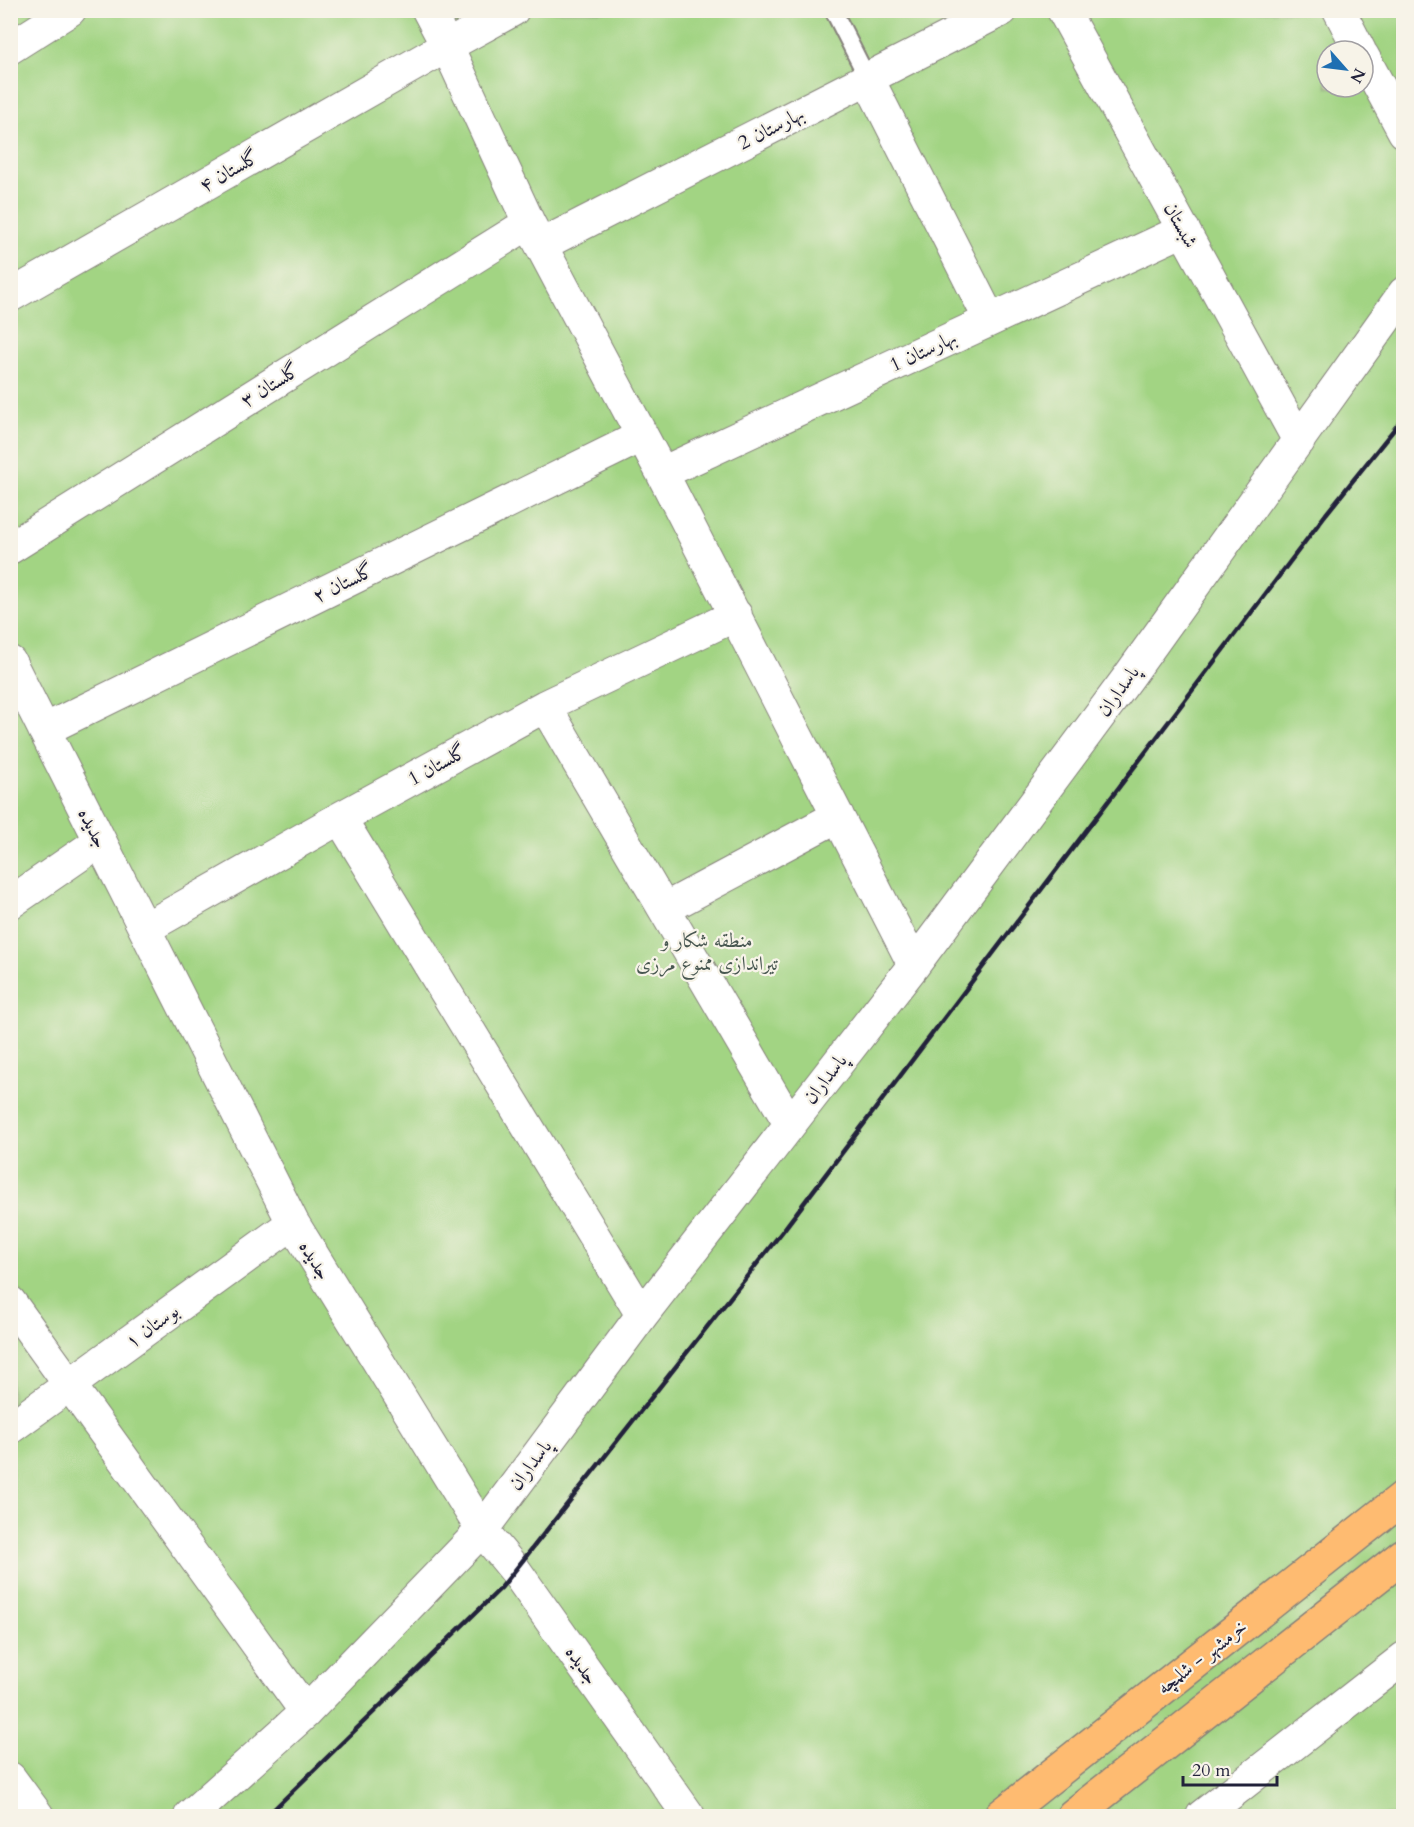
<svg xmlns="http://www.w3.org/2000/svg" width="1414" height="1827" font-family="Cardo,Amiri,serif">
	<rect width="100%" height="100%" fill="#f7f3e8"/>
	<filter id="ink" filterUnits="userSpaceOnUse"><feTurbulence type="fractalNoise" baseFrequency=".0167" numOctaves="2"/><feDisplacementMap in="SourceGraphic" scale="12" xChannelSelector="R" yChannelSelector="G"/><feConvolveMatrix kernelMatrix="1 2 1 2 8 2 1 2 1" color-interpolation-filters="sRGB"/></filter>
	<filter id="wash" filterUnits="userSpaceOnUse"><feTurbulence type="fractalNoise" baseFrequency=".008" numOctaves="4" result="noise"/><feDisplacementMap in="SourceGraphic" scale="24" xChannelSelector="R" yChannelSelector="G"/><feGaussianBlur stdDeviation="1.35" result="paint"/><feColorMatrix in="noise" values="0 0 0 0 0 0 0 0 0 0 0 0 0 0 0 0 0 1.4 0 .05"/><feComposite in="paint" operator="in"/></filter>
	<g filter="url(#wash)">
		<rect width="100%" height="100%" fill="#e8dfba"/>
		<path fill="#a2d483" stroke="#627b5f" stroke-width="1.5" fill-rule="evenodd" d="M11,11H1403V1816H11ZM1327,51H1363V87H1327Z"/>
	</g>
	<g filter="url(#ink)">
		<g fill="none" stroke-linecap="round" stroke-linejoin="round">
			<g stroke="#85807a" stroke-width="20">
				<path id="service" d="M833,10L868,79"/>
			</g>
			<g stroke="#85807a" stroke-width="34">
				<path id="minor" d="M428,10L447,46L529,223L662,473L914,965
					M1063,10L1299,441
					M1339,10L1360,51
					M10,48L70,10
					M1363,56L1404,132
					M868,79L990,320
					M541,245L1002,10
					M10,296L447,46L513,10
					M662,473L1184,230
					M10,548L529,223
					M10,662L293,1223L482,1530L515,1570L689,1816
					M545,706L790,1124
					M44,730L642,436
					M340,818L642,1315
					M10,903L100,841
					M664,909L838,816
					M146,928L340,818L545,706L736,615
					M10,1302L306,1712
					M10,1428L293,1223
					M10,1778L38,1816
					M190,1816L306,1712L482,1530L642,1315L914,965L1127,679L1404,293
					M1202,1816L1404,1658"/>
			</g>
			<g stroke="#85807a" stroke-width="36">
				<path id="trunk" d="M1001,1816L1404,1497
					M1073,1816L1404,1555"/>
			</g>
			<use href="#service" stroke="#fff" stroke-width="16"/>
			<use href="#minor" stroke="#fff" stroke-width="32"/>
			<use href="#trunk" stroke="#febb71" stroke-width="33"/>
			<path stroke="#22223b" stroke-width="4.5" d="M267,1816L501,1588L782,1232L1326,514L1404,417"/>
		</g>
	</g>
	<g text-anchor="middle" dominant-baseline="central" stroke-width="4.5" stroke-linejoin="round" paint-order="stroke">
		<g font-size="20" fill="#22223b" stroke="#f7f3e8">
			<text transform="translate(771 128) rotate(-27)">بهارستان 2</text>
			<text transform="translate(229 171) rotate(-30)">گلستان ۴</text>
			<text transform="translate(1181 225) rotate(61)">شبستان</text>
			<text transform="translate(923 351) rotate(-25)">بهارستان 1</text>
			<text transform="translate(270 385) rotate(-32)">گلستان ۳</text>
			<text transform="translate(343 583) rotate(-26)">گلستان ۲</text>
			<text transform="translate(1118 691) rotate(-54)">پاسداران</text>
			<text transform="translate(437 765) rotate(-29)">گلستان 1</text>
			<text transform="translate(93 828) rotate(63)">جدیده</text>
			<text transform="translate(825 1079) rotate(-52)">پاسداران</text>
			<text transform="translate(315 1260) rotate(58)">جدیده</text>
			<text transform="translate(152 1326) rotate(-36)">بوستان ۱</text>
			<text transform="translate(530 1465) rotate(-53)">پاسداران</text>
			<text transform="translate(1202 1657) rotate(-38)">خرمشهر - شلمچه</text>
			<text transform="translate(582 1665) rotate(55)">جدیده</text>
		</g>
		<g font-size="20" fill="#485751" stroke="#f7f3e8">
			<text x="707" y="940">منطقه شکار و<tspan x="707" dy="23">تیراندازی ممنوع مرزی</tspan></text>
		</g>
	</g>
	<rect width="1414" height="1827" fill="none" stroke="#f7f3e8" stroke-width="36"/>
	<g transform="translate(1345 69) rotate(118)"><circle r="28" fill="#f7f3e8" stroke="#a29fa3" stroke-width="1.5"/>
	<path d="M0-4.5L10 22L0 15L-10 22Z" fill="#1f6fb2"/>
	<text y="-9" font-size="16" font-weight="bold" text-anchor="middle" fill="#22223b">N</text>
	</g>
	<path d="M1183 1776v9h94v-9" fill="none" stroke="#22223b" stroke-width="3"/>
	<text x="1192" y="1776" font-size="18" fill="#22223b" stroke="#f7f3e8" stroke-width="4.5" paint-order="stroke">20 m</text>
</svg>
